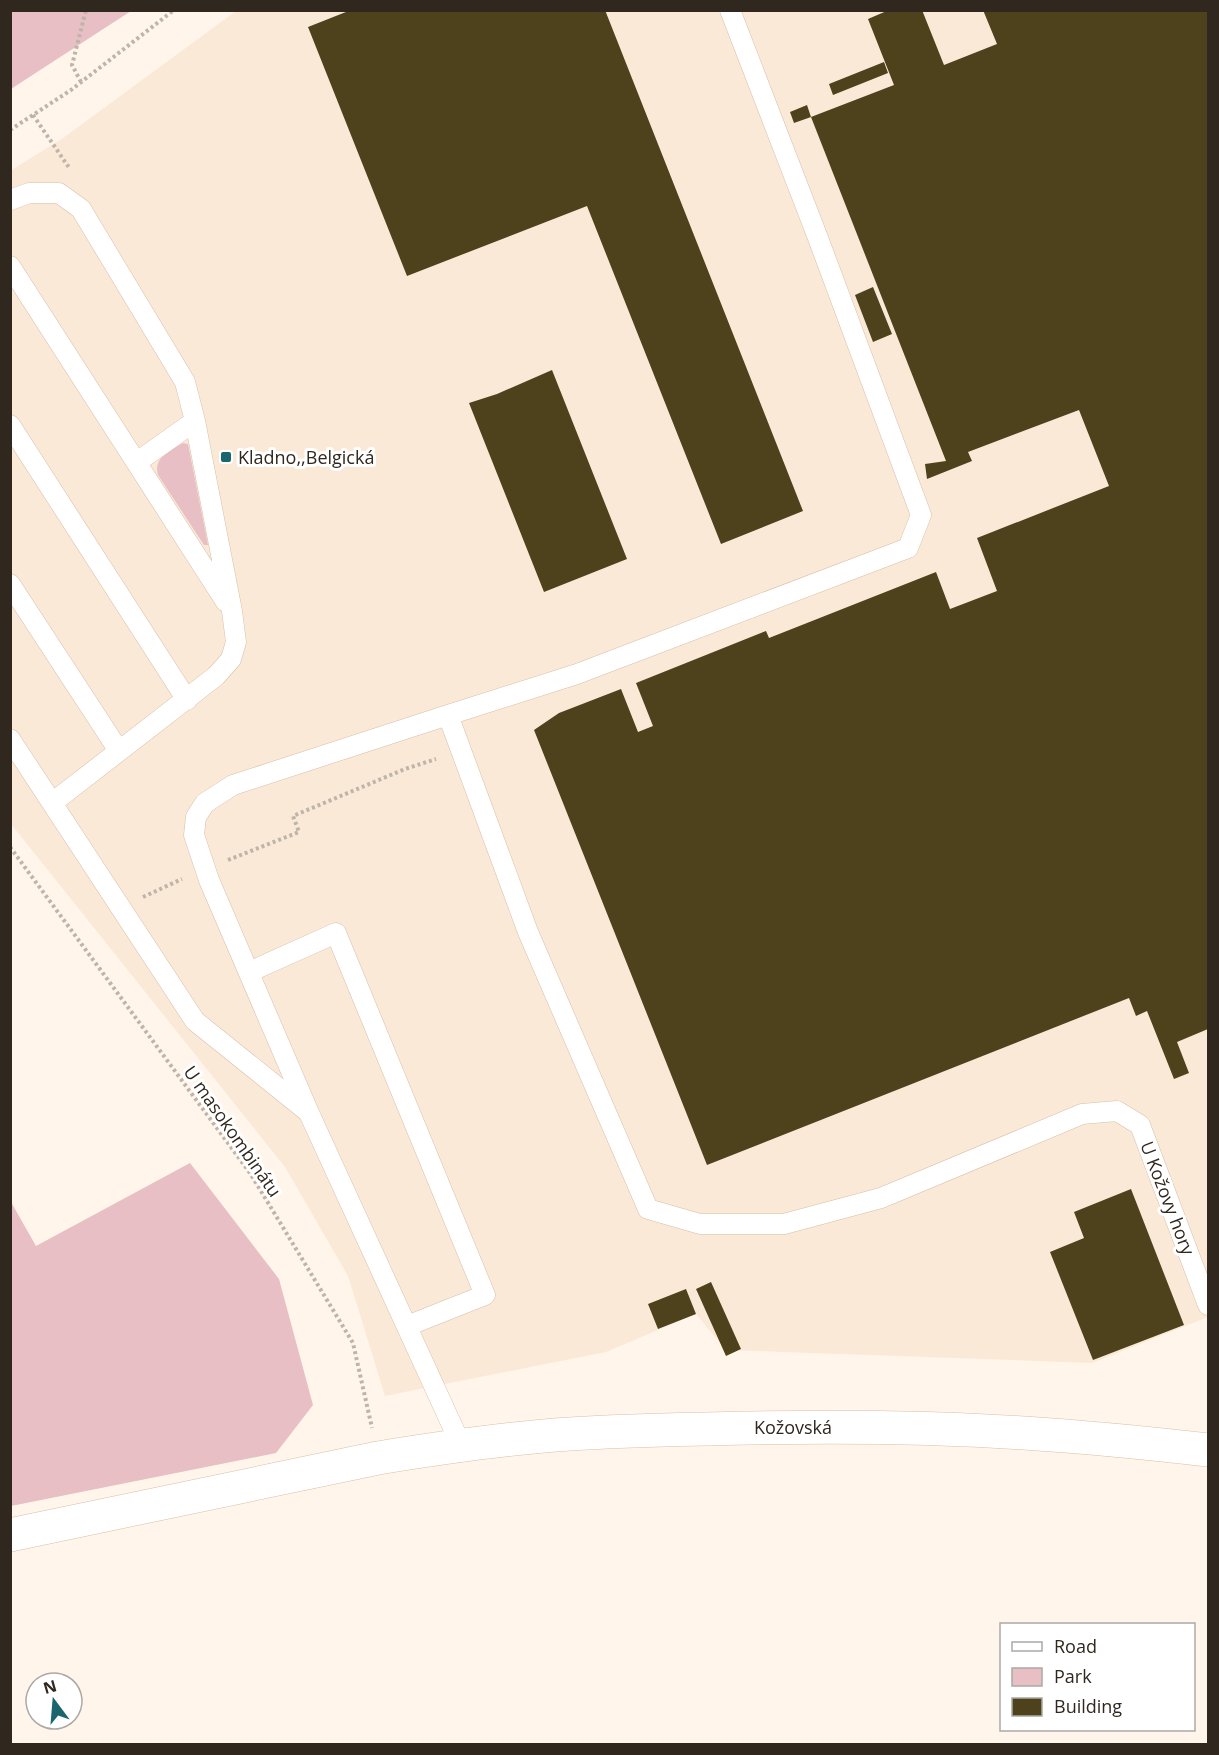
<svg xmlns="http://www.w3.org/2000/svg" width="1219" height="1755" font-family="'Open Sans',sans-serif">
	<rect width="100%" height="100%" fill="#fff5eb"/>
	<path fill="#fbe9d7" d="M236,11H1208V1317L1092,1363L726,1350L696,1314L606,1352L385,1396L348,1276L285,1167L11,824L10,171L63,138Z"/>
	<path fill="#e7bfc4" d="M11,10H131V11L11,89Z
		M183,443L188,444L208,545H204L158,475C153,457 170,451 183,443Z
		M190,1163L279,1279L313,1405L276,1453L11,1506V1202L36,1246Z"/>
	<path fill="#4d421b" d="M351,10H605L803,511L721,544L587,206L407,276L308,27Z
		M889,10H922L944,65L997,44L983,10H1208V1029L1177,1042L1189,1073L1174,1079L1147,1011L1136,1016L1129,998L707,1165L534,730L559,713L621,689L638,732L653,726L636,683L766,631L769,638L936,572L950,609L997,591L977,538L1109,486L1079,410L968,452L972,461L927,479L925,464L946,461L811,117L894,85L868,19Z
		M884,62L888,73L833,95L829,84Z
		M807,105L811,117L794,123L790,112Z
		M873,287L892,334L873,342L855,295Z
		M552,370L627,559L544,592L469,403L497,394Z
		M1131,1189L1184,1325L1093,1360L1050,1252L1084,1238L1074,1212Z
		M711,1282L741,1349L726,1356L696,1289Z
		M686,1289L696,1314L658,1329L648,1304Z"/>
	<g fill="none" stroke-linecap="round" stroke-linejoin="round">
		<g stroke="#d7bfa8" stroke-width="21">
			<path id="service" d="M730,10L818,238L921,515L908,548L577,674L448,715L528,932L648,1209L700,1224H784L881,1198L1082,1114L1117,1111L1140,1125L1208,1305
				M10,200L29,193H59L81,209L185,382L195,421L232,611L236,642L231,659L216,676L52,803
				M10,266L226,602
				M10,425L187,700
				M137,462L195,421
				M10,584L119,751
				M448,715L233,785L205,803L196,817L194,835L209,880L309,1113L461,1445
				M10,739L195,1021L307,1111
				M249,972L336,933L485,1295L407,1326"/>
		</g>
		<g stroke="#d7bfa8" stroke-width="34">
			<path id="tertiary" d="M10,1535L378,1458C433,1449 489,1441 544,1436C598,1431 653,1430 707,1429C812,1426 918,1426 1024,1433C1086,1437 1147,1443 1208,1450"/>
		</g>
		<path stroke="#beb4aa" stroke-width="4" stroke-dasharray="3 3" stroke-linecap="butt" d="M81,82L72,65L86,10
			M33,115L70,169
			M10,130L71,90L174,10
			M10,847L250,1173L353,1343L372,1428
			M228,860L299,832L293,816L405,769L436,759
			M143,897L182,879"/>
		<use href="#service" stroke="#fff" stroke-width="20"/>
		<use href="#tertiary" stroke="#fff" stroke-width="33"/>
	</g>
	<rect fill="#1a666f" stroke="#fff" stroke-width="2" x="220" y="451" width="12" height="12" rx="3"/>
	<g text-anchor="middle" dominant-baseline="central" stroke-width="6" stroke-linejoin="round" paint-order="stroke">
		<g font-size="18" fill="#30271e" stroke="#fff" text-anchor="start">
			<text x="238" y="457">Kladno,,Belgická</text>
		</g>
		<g font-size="18" fill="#30271e" stroke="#fff">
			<text transform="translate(233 1131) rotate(55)">U masokombinátu</text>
			<text transform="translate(1168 1198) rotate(69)">U Kožovy hory</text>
			<text x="793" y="1427">Kožovská</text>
		</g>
	</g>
	<rect width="1219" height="1755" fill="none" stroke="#30271e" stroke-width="24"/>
	<rect x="1000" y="1623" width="195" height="108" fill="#ffffff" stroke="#aca9a5" stroke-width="1.5"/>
	<rect x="1012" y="1642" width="30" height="9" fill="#ffffff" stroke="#aca9a5" stroke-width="1.5"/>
	<text x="1054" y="1653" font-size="18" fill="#30271e">Road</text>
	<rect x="1012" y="1668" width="30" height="18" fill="#e7bfc4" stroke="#aca9a5" stroke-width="1.5"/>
	<text x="1054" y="1683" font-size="18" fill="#30271e">Park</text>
	<rect x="1012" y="1698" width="30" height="18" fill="#4d421b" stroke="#aca9a5" stroke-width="1.5"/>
	<text x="1054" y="1713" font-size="18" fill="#30271e">Building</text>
	<g transform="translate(54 1701) rotate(344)"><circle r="28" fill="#ffffff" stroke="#aca9a5" stroke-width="1.5"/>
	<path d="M0-4.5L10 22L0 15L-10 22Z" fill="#1a666f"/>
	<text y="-9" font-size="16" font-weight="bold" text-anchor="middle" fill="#30271e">N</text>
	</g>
</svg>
